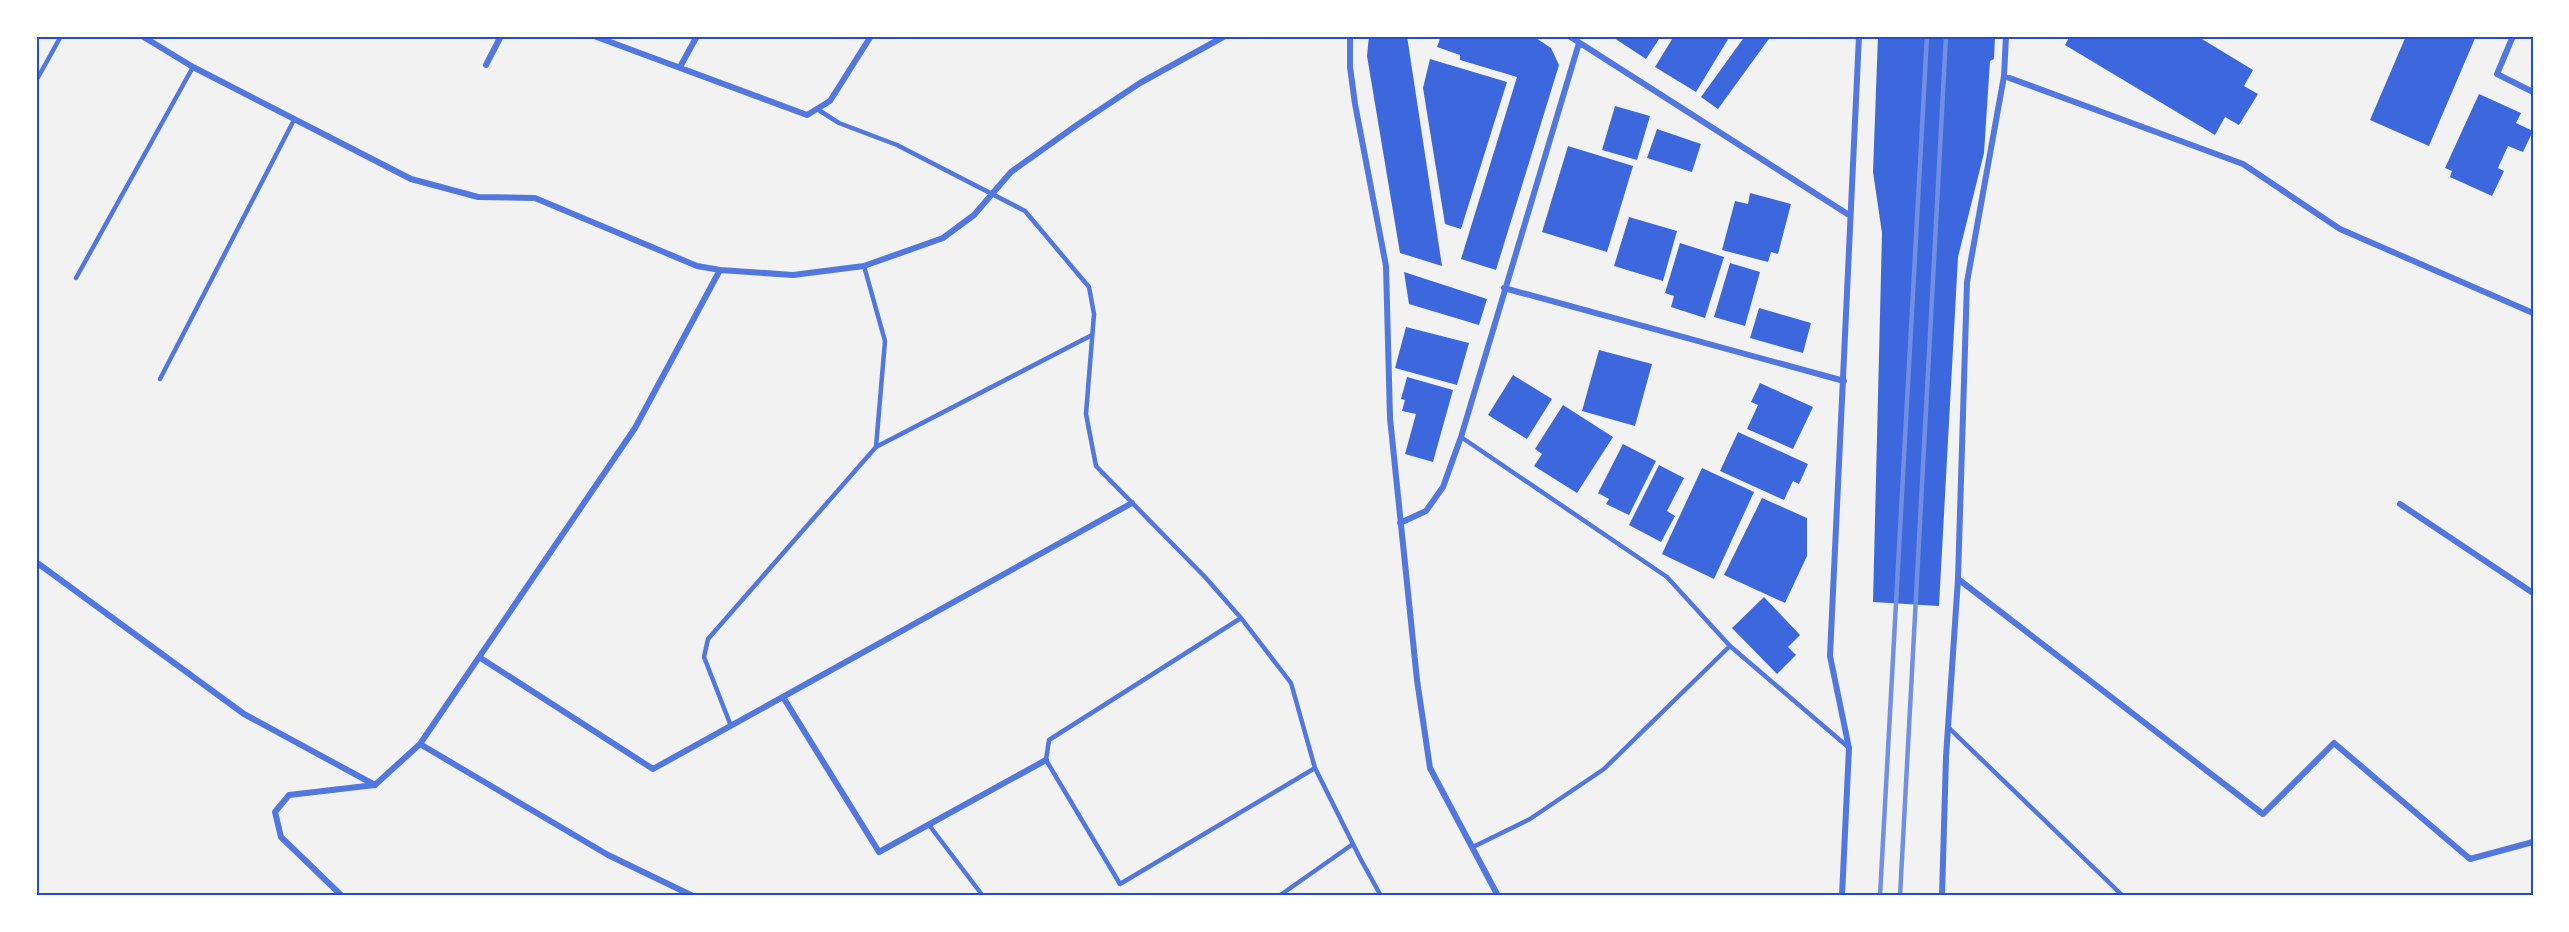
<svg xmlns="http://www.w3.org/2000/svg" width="2569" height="932" font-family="Karla,sans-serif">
	<rect width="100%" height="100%" fill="#f2f2f2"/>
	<path fill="#3d67dc" d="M1369,36H1407L1442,266L1400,253L1367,56Z
		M1441,36H1533L1551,48L1559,65L1496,270L1461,259L1517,77L1460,60V55L1437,47Z
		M1611,36H1661L1646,59Z
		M1674,36H1730L1696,92L1655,67Z
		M1745,36H1771L1718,109L1701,97Z
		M1878,36H1995L1994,59L1990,61L1984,153L1958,257L1939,606L1873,602L1882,233L1873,172Z
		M2070,36H2197L2253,70L2244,86L2258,94L2239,125L2225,117L2215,135L2065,45Z
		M2406,36H2476L2429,146L2370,120Z
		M1430,59L1507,82L1461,229L1445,224L1423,88Z
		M2479,94L2521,113L2516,123L2533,131L2523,152L2508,146L2498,168L2504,171L2492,196L2450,177L2452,171L2445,168Z
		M1615,106L1650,116L1637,160L1602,150Z
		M1657,129L1701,144L1692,172L1647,158Z
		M1568,146L1633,166L1607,252L1542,232Z
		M1750,193L1791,204L1778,254L1771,252L1768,262L1722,250L1735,201L1748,204Z
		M1629,217L1677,231L1663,281L1614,266Z
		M1680,243L1724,257L1705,318L1671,307L1674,296L1665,293Z
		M1730,263L1760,272L1745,326L1714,317Z
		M1404,272L1487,299L1479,325L1409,304Z
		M1759,308L1811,323L1803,353L1750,338Z
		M1406,327L1469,343L1457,385L1395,368Z
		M1599,350L1652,364L1635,426L1582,411Z
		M1513,375L1552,399L1527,439L1488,415Z
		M1407,377L1453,390L1433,462L1405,454L1416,414L1402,411L1405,400L1401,399Z
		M1760,383L1813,407L1793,449L1747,429L1758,405L1751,402Z
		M1563,405L1613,437L1577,493L1534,466L1542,454L1535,449Z
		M1738,432L1808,464L1799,484L1793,481L1784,500L1720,471Z
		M1623,444L1656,461L1629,515L1606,504L1609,499L1598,493Z
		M1659,465L1684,478L1667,511L1675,516L1661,542L1629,525Z
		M1702,468L1754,492L1714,579L1662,554Z
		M1762,498L1807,518V556L1785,603L1724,575Z
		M1764,597L1800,635L1788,647L1796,655L1777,674L1732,628Z"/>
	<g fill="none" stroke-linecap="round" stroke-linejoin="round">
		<path stroke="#5277de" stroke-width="4.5" d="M36,81L61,36
			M817,109L839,123L897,145L1025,211L1089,287L1094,314L1086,414L1096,466L1205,577L1241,618L1291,683L1315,768L1360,858L1381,896
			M76,278L193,67
			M160,379L294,120
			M1461,437L1667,577L1730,646L1848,747
			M876,447L1092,335
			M1241,618L1049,740L1046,760L1120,884L1315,768
			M731,726L704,657L708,639L876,447L885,341L864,266
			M1949,728L2123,896
			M929,825L983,896
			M1473,847L1530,819L1604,769L1730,646
			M1279,896L1353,844"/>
		<path stroke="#5277de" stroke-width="6" d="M142,36L193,67L411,179L478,197L535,198L697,266L720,270
			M594,36L807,115L830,101L871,36
			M1350,36V67L1355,104L1386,266L1390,418L1417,680L1430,768L1498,896
			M1569,36L1849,215
			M2513,36L2497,74L2533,92
			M486,65L501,36
			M680,67L697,36
			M2004,76L2243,164L2340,229L2533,313
			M1504,288L1844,381
			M2400,504L2533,593
			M1400,523L1426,511L1443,487L1461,437L1579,43
			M36,562L244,714L375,785
			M1958,579L2263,814L2334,743L2470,859L2533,842
			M479,657L653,769L1132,503
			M783,697L879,852L1046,760
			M420,744L608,855L693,896
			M342,896L281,837L275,812L289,795L375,785L420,744L635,428L720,270L793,275L864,266L943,238L974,215L1011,172L1077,125L1140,83L1225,36
			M1842,896L1849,748L1830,656L1859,36
			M1942,896L1946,757L1958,579L1967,282L2004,76L2006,36"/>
		<path stroke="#7290e2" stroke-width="4.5" d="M1880,896L1927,36
			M1900,896L1946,36"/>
	</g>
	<rect width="2569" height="932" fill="none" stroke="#ffffff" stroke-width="75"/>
	<rect x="38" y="38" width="2494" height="856" fill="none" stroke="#1d4ed8" stroke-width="2"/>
</svg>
